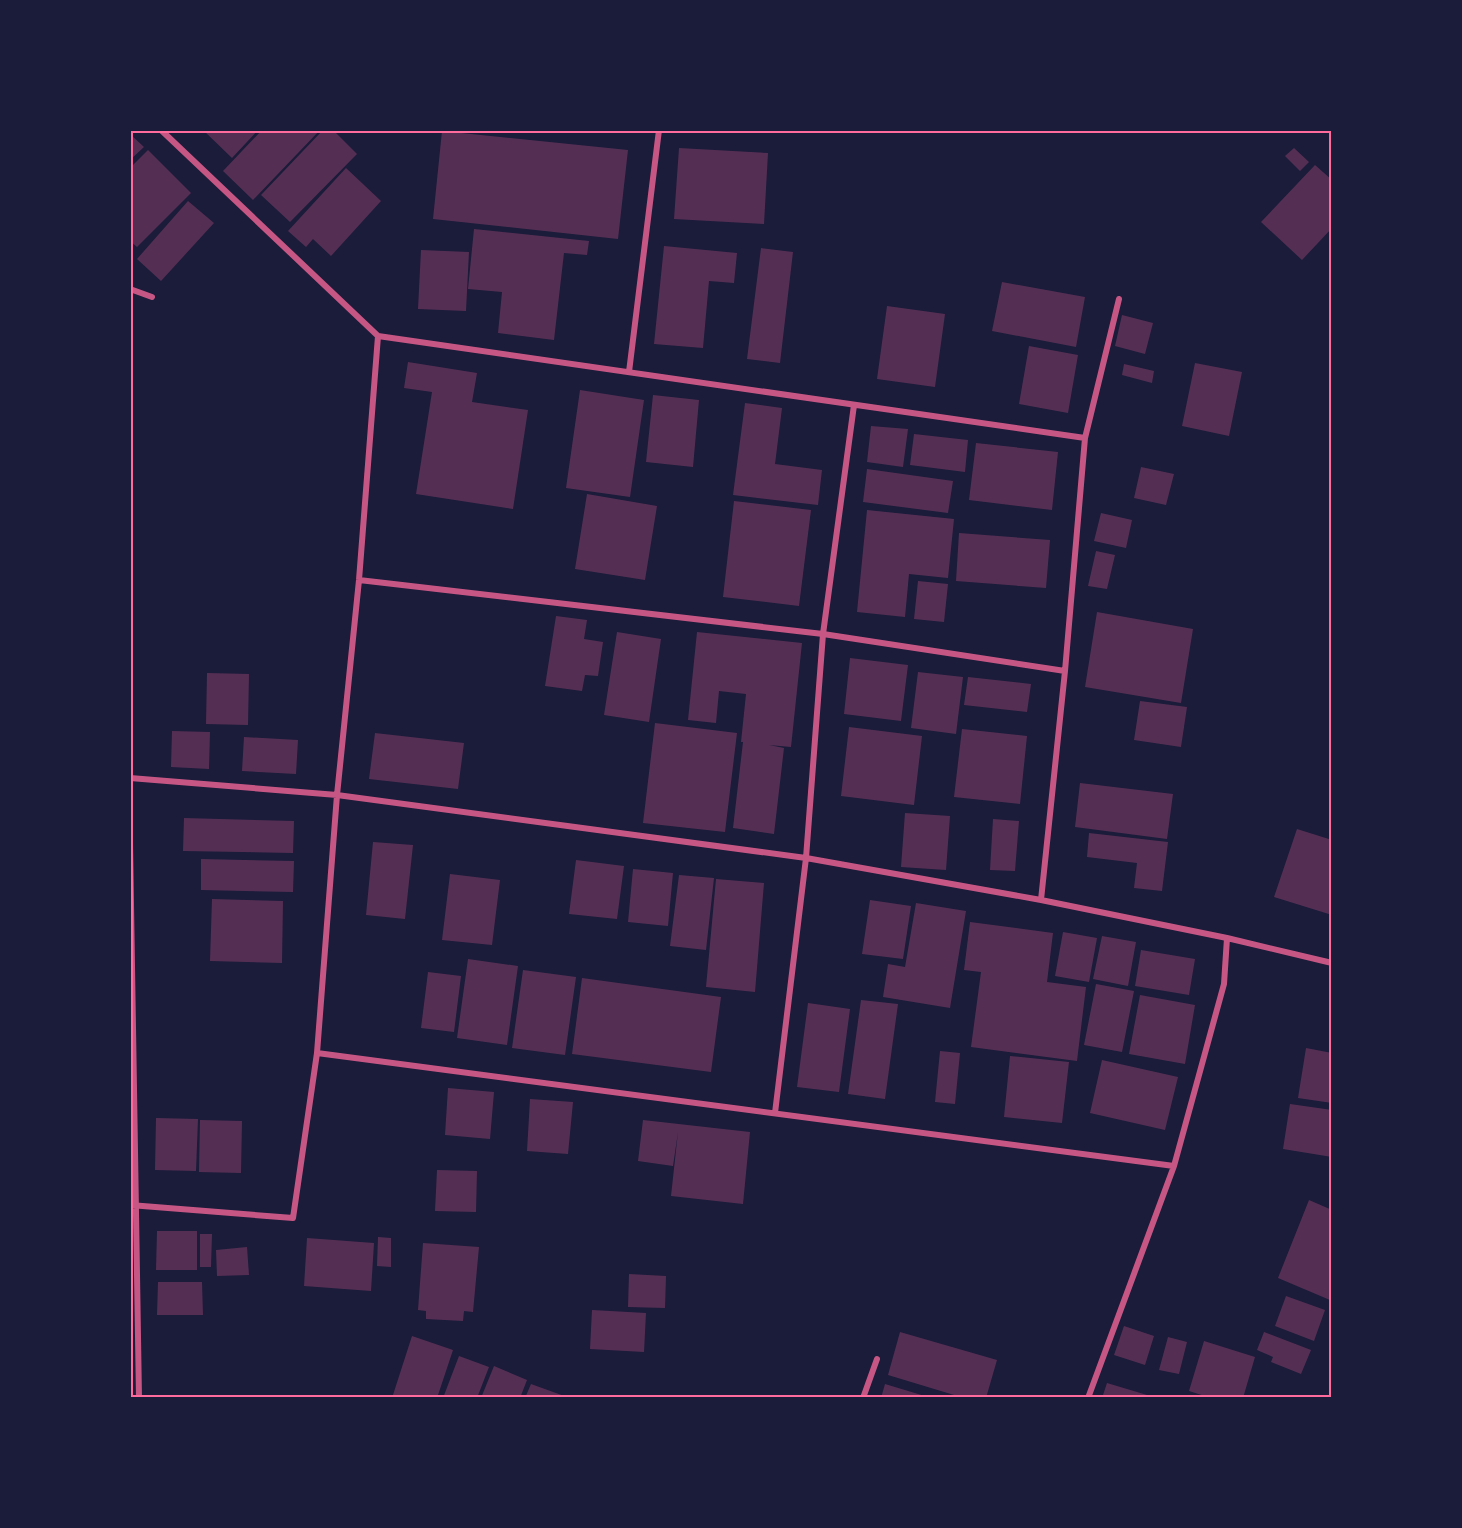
<svg xmlns="http://www.w3.org/2000/svg" width="1462" height="1528" font-family="Raleway,sans-serif">
	<rect width="100%" height="100%" fill="#1b1b3a"/>
	<path fill="#542f53" d="M203,130H258L232,158Z
		M262,130H320L253,200L223,171Z
		M323,130H333L357,154L290,222L261,195Z
		M442,131L628,150L618,239L433,219Z
		M130,134L144,147L130,160Z
		M679,148L768,153L764,224L674,219Z
		M1294,148L1309,162L1300,171L1285,156Z
		M148,150L191,193L137,247L130,241V168Z
		M1315,165L1332,180V228L1302,260L1261,222Z
		M346,168L381,201L331,256L313,239L306,247L288,231Z
		M188,201L214,223L161,281L137,259Z
		M474,229L589,241L587,255L564,253L554,340L498,333L502,292L468,289Z
		M664,246L737,253L734,283L709,281L703,348L654,344Z
		M761,248L793,252L780,363L747,359Z
		M421,250L469,252L466,311L418,309Z
		M1002,282L1085,297L1076,347L992,331Z
		M887,306L945,314L935,387L877,379Z
		M1122,315L1153,323L1145,354L1115,346Z
		M1029,346L1078,355L1068,413L1019,404Z
		M408,362L477,373L472,402L528,410L513,509L416,494L432,392L404,388Z
		M1195,363L1242,372L1229,436L1182,426Z
		M1124,364L1154,371L1152,383L1122,375Z
		M580,390L644,400L630,497L566,488Z
		M653,395L699,400L693,467L646,462Z
		M745,403L782,408L775,464L822,470L818,505L733,495Z
		M871,426L908,429L903,467L867,462Z
		M914,434L968,440L965,472L910,465Z
		M976,443L1058,452L1052,510L969,500Z
		M1141,467L1174,474L1166,505L1134,498Z
		M867,469L953,481L948,513L863,502Z
		M587,494L657,506L645,580L575,569Z
		M734,501L811,510L799,606L723,597Z
		M867,510L954,519L948,578L909,574L905,617L857,612Z
		M1101,513L1132,520L1126,548L1094,541Z
		M959,533L1050,540L1046,588L956,581Z
		M1096,551L1115,555L1107,589L1088,586Z
		M918,581L948,584L944,622L914,619Z
		M1097,612L1193,629L1181,703L1085,687Z
		M556,616L587,620L584,639L603,642L598,676L585,675L582,691L545,686Z
		M617,632L661,639L649,722L604,715Z
		M697,632L802,643L791,747L769,745L784,748L774,834L733,828L743,742H741L746,694L719,691L716,723L688,720Z
		M850,658L908,665L901,721L844,714Z
		M918,672L963,677L956,734L911,728Z
		M207,673L249,674L248,725L206,724Z
		M968,677L1031,684L1027,712L964,705Z
		M1140,701L1187,707L1181,747L1134,740Z
		M655,723L737,733L725,832L643,823Z
		M849,727L922,736L914,805L841,796Z
		M962,729L1027,736L1020,804L954,797Z
		M172,731L210,732L209,769L171,767Z
		M375,733L464,743L458,789L369,779Z
		M244,737L298,740L296,774L242,771Z
		M1080,783L1173,794L1167,839L1075,827Z
		M905,813L950,816L946,870L901,867Z
		M184,818L294,821L293,853L183,851Z
		M993,819L1019,821L1015,871L990,870Z
		M1297,829L1332,840V915L1274,897Z
		M1089,833L1168,842L1162,891L1134,888L1137,863L1087,857Z
		M373,842L413,845L405,919L366,915Z
		M201,859L294,861L293,892L201,890Z
		M576,860L624,866L617,919L569,914Z
		M633,869L673,873L668,926L628,922Z
		M450,874L500,880L492,945L442,940Z
		M679,875L714,878L706,950L670,946Z
		M716,879L764,883L755,992L706,987Z
		M212,899L283,901L282,963L210,961Z
		M870,900L911,906L903,959L862,954Z
		M916,903L966,911L950,1008L883,997L888,964L905,967Z
		M970,922L1053,933L1047,982L1086,987L1077,1061L971,1047L981,972L964,970Z
		M1063,932L1097,938L1089,982L1055,976Z
		M1102,936L1136,942L1128,986L1093,979Z
		M1141,950L1195,959L1189,995L1135,986Z
		M468,959L518,966L507,1045L457,1038Z
		M523,970L576,977L565,1055L512,1048Z
		M428,972L461,976L454,1032L421,1028Z
		M582,978L721,997L711,1072L572,1054Z
		M1096,984L1134,991L1122,1052L1084,1045Z
		M1140,995L1195,1005L1185,1064L1129,1054Z
		M861,1000L898,1004L885,1099L848,1094Z
		M808,1003L850,1009L839,1092L797,1087Z
		M1306,1048L1332,1053V1103L1298,1098Z
		M940,1051L960,1053L955,1104L935,1102Z
		M1010,1056L1069,1062L1062,1123L1004,1117Z
		M1102,1060L1178,1077L1165,1130L1090,1113Z
		M448,1088L494,1092L490,1139L445,1135Z
		M530,1099L573,1102L568,1154L527,1151Z
		M1290,1104L1332,1110V1157L1283,1149Z
		M156,1118L198,1119L196,1171L155,1170Z
		M200,1120L242,1121L241,1173L199,1172Z
		M643,1120L750,1132L743,1204L671,1196L678,1132L673,1166L638,1161Z
		M437,1170L477,1171L476,1212L435,1211Z
		M1309,1200L1332,1210L1330,1300L1278,1278Z
		M157,1231H197V1270H156Z
		M200,1234H212L211,1267H200Z
		M378,1237L391,1238V1267L377,1266Z
		M307,1238L374,1243L371,1291L304,1286Z
		M423,1243L479,1247L473,1312L464,1311L463,1321L426,1319V1311L418,1310Z
		M247,1247L249,1275L217,1276L216,1250Z
		M629,1274L666,1276L665,1308L628,1307Z
		M158,1282H202L203,1315H157Z
		M1286,1296L1325,1310L1314,1341L1275,1326Z
		M592,1310L646,1313L644,1352L590,1349Z
		M1124,1326L1154,1336L1145,1365L1114,1355Z
		M900,1332L997,1360L986,1398H964L888,1375Z
		M1264,1332L1311,1350L1301,1374L1271,1362L1273,1357L1257,1350Z
		M412,1336L453,1350L437,1398H392Z
		M1168,1337L1187,1342L1179,1374L1159,1370Z
		M1204,1341L1255,1357L1243,1398H1211L1189,1391Z
		M459,1356L489,1367L477,1398H443Z
		M494,1366L527,1380L520,1398H481Z
		M1107,1383L1147,1395L1146,1398H1102Z
		M531,1384L567,1397V1398H525Z
		M885,1384L928,1397V1398H881Z"/>
	<g fill="none" stroke-linecap="round" stroke-linejoin="round">
		<path stroke="#c65784" stroke-width="6" d="M161,130L378,336L1085,438
			M130,289L152,297
			M629,372L659,130
			M359,580L823,634L1065,671
			M130,778L337,795L806,858L1041,900L1227,938L1332,963
			M130,842L139,1398
			M1041,900L1065,671L1085,438L1119,299
			M317,1053L1174,1166
			M775,1113L806,858L823,634L854,405
			M130,1205L293,1218L317,1053L337,795L359,580L378,336
			M863,1398L877,1359
			M1088,1398L1174,1166L1224,984L1227,938"/>
	</g>
	<rect width="1462" height="1528" fill="none" stroke="#1b1b3a" stroke-width="264"/>
	<rect x="132" y="132" width="1198" height="1264" fill="none" stroke="#ff6b9d" stroke-width="2"/>
</svg>
